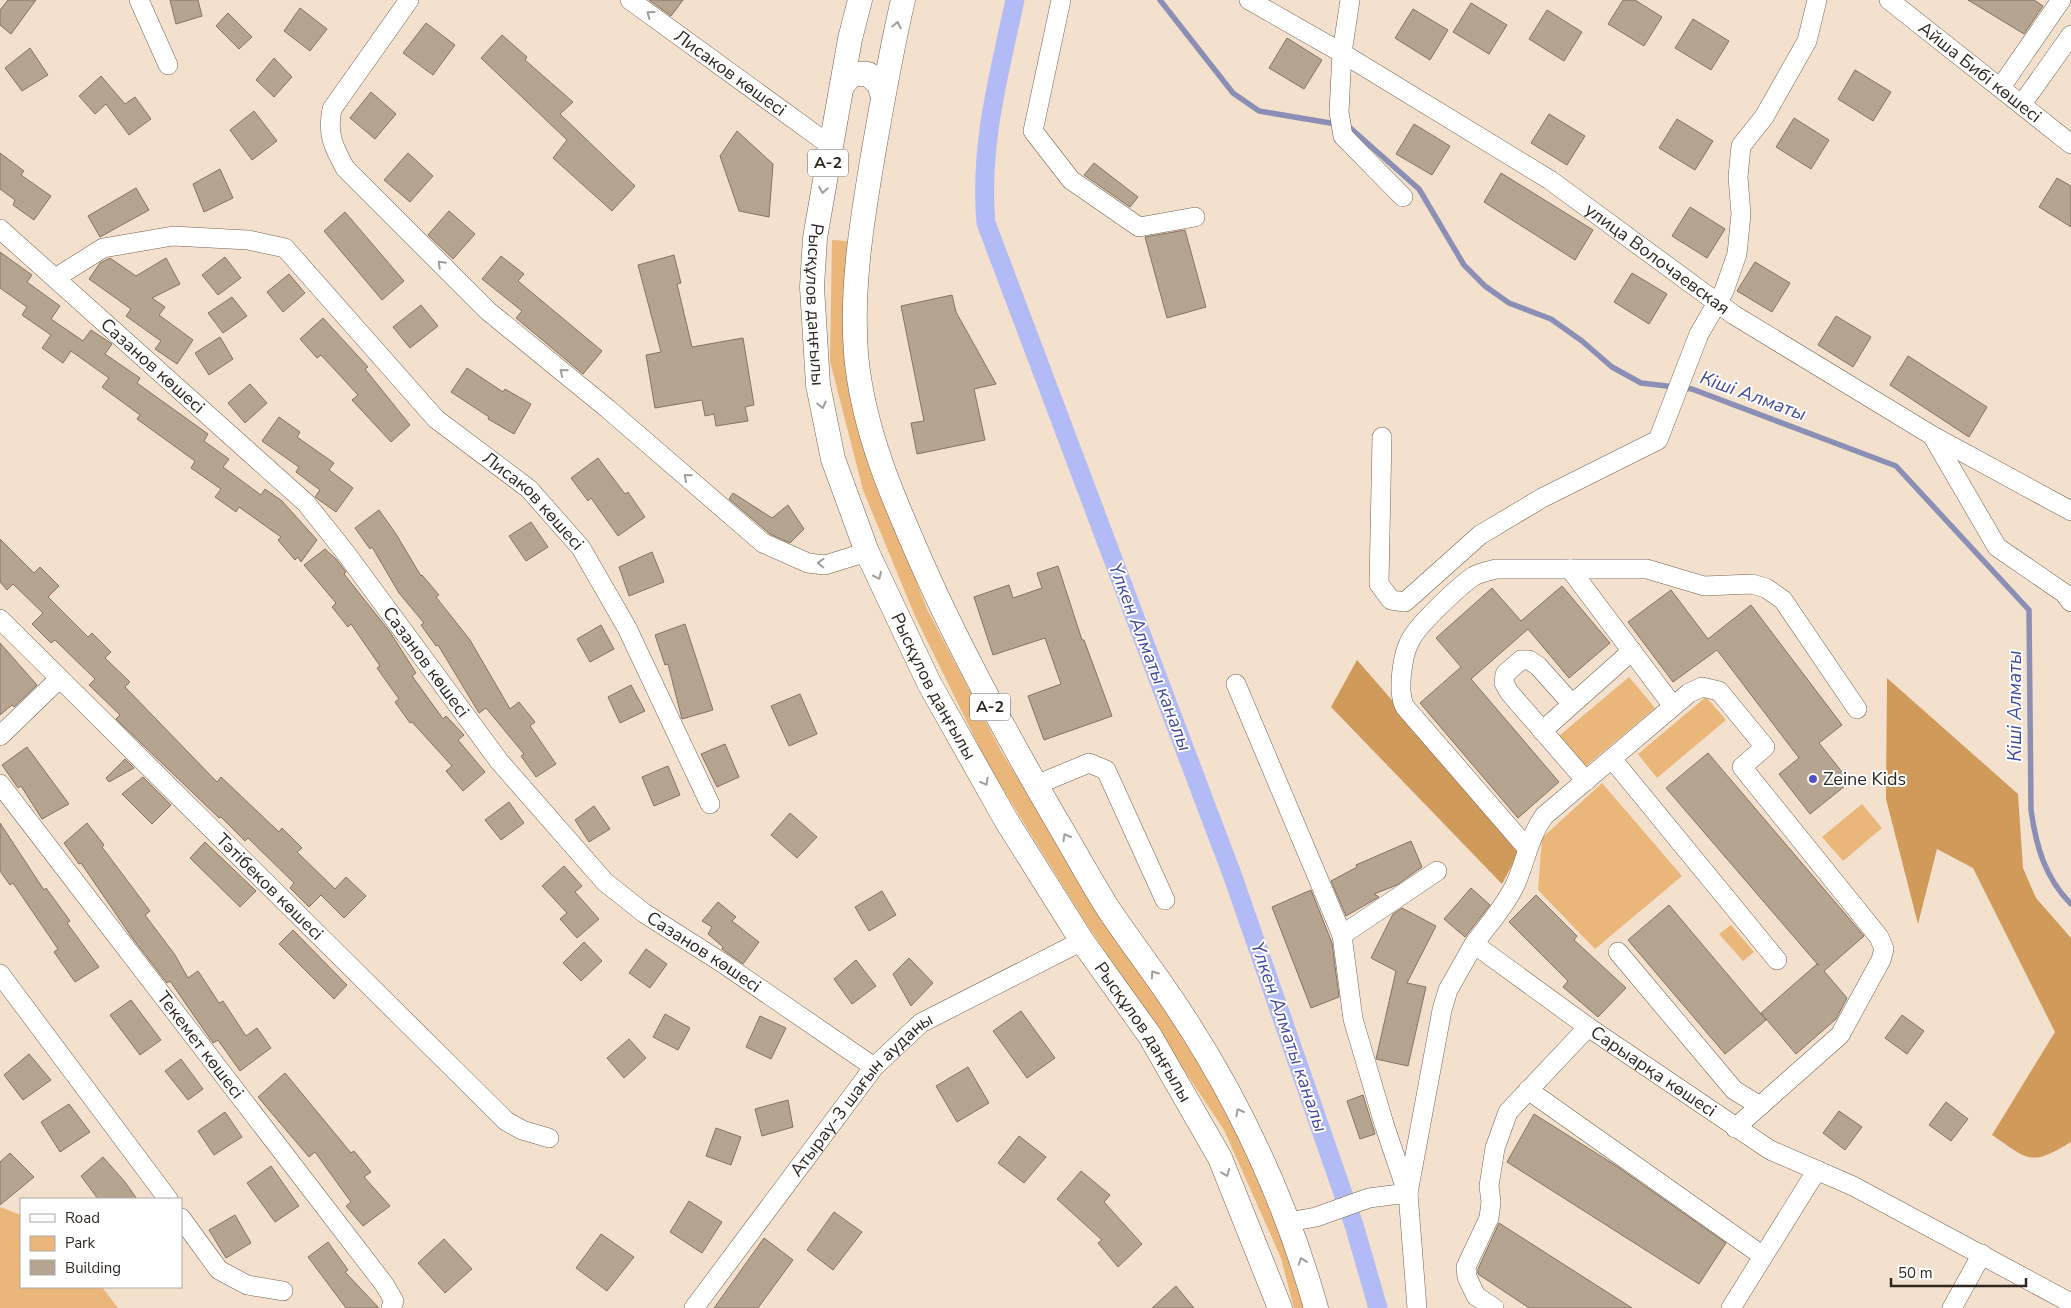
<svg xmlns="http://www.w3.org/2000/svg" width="2071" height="1308" font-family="'Nunito Sans',sans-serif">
	<rect width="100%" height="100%" fill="#f4e1cd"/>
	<path fill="#eab679" d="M832,240L848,241L847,360L876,479L927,609L1002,753L1236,1121L1293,1254L1307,1308H1294L1281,1258L1224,1130L1084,920L988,765L915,616L863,490L830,361Z
		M1629,677L1655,708L1585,767L1559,736Z
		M1706,697L1726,720L1657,778L1638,754Z
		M1602,783L1682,876L1595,949L1538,890L1542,838Z
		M1862,804L1882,828L1843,861L1822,837Z
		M1731,925L1754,952L1743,961L1719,934Z
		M0,1207L21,1215V1287H102L118,1308H0Z"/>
	<path fill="#cf9a5a" d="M1357,660L1521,848L1502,884L1331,707Z
		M1887,678L2018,794L2023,868L2036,898L2071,938V1142C2030,1167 2029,1160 1992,1135L2055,1032L1973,868L1937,849L1918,924L1886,799Z"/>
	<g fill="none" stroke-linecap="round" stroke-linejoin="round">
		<path stroke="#8b8fb5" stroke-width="5.5" d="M1160,0L1233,93L1259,111L1348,126L1419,189L1464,265L1485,286L1509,303L1551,319L1582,341L1612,367L1641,383L1692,389L1896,466L2029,610L2031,810C2036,846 2045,878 2071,904"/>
		<path stroke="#b2bbf5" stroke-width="19" d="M1015,0C999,74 979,147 986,223L1233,877L1354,1225L1378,1308"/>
	</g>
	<path fill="#b5a490" stroke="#857462" d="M8,0H36L11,34L0,25V10Z
		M170,0H198L202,16L176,24Z
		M649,0H683L671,16Z
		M1623,0H1635L1662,17L1644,46L1608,24Z
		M1968,0H2034L2043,6L2024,34Z
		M1471,3L1507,25L1489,54L1453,32Z
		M300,8L327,29L310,51L284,31Z
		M1413,9L1448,30L1430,60L1395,38Z
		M1547,10L1582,32L1564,61L1529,39Z
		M228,13L252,37L239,49L216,26Z
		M1693,19L1729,41L1711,70L1675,48Z
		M426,23L455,45L433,75L403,53Z
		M502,35L527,57L525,60L573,102L560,114L635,186L612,211L553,158L567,140L481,58Z
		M1287,38L1322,60L1304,89L1269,68Z
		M30,48L48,75L22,91L5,68Z
		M274,58L292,77L274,97L256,80Z
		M1855,70L1891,92L1873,121L1838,99Z
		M101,76L125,104L135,97L151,119L129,135L106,104L95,114L79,96Z
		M371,92L396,114L375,139L350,118Z
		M254,111L277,141L252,160L230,130Z
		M1549,114L1585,136L1567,165L1531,143Z
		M1794,118L1829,140L1811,169L1776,147Z
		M1677,119L1713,141L1695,170L1659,148Z
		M1414,124L1450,146L1432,175L1396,154Z
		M737,131L773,164L769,217L739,211L720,156Z
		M0,153L24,171L21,175L51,196L34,220L13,205L15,200L0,189Z
		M408,153L433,176L410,202L384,180Z
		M1094,163L1138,197L1130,207L1084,175Z
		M220,169L233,198L204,212L193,184Z
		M1501,173L1593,230L1575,260L1484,202Z
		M2057,178L2071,186V227L2039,207Z
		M136,188L149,210L100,237L88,216Z
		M1690,207L1725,229L1707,258L1672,236Z
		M449,211L475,234L453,259L428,235Z
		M345,212L404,281L382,300L324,231Z
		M1185,230L1206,307L1167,318L1145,237Z
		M0,252L32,275L27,282L60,306L51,319L83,341L91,330L112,344L105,354L140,378L137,383L208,434L204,441L229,459L223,467L261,495L265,489L282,501L317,540L301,562L298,557L295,560L278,540L281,537L239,507L236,512L215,497L221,489L191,468L195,461L137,419L140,415L102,387L109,378L71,351L63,363L42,348L51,335L22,315L27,307L0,288Z
		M674,255L681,283L677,284L692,347L743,338L754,405L745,407L748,421L716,426L714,414L705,416L702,400L655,408L646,355L661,352L638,265Z
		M501,256L524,274L518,281L602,351L583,374L516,318L522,311L482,279Z
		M225,257L241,278L218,295L202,275Z
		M110,258L136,276L166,258L180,284L152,298L165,307L159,315L193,340L177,364L155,349L161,341L126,316L131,309L89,279L100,263Z
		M1755,262L1790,283L1772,312L1737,291Z
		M1632,273L1667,294L1649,324L1614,302Z
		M289,274L305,293L283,312L267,292Z
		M952,295L956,312L996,384L974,389L985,440L917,454L911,423L924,421L901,306Z
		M232,297L247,316L223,333L208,313Z
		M421,305L438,326L410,348L393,327Z
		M1836,316L1871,337L1853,367L1818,345Z
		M323,318L368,367L365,369L410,425L391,442L352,400L358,395L321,355L317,358L300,339Z
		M220,337L233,359L209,375L195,353Z
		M1908,356L1987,407L1969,437L1890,385Z
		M467,368L503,392L505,389L531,404L514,434L488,419L489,417L451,392Z
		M250,384L267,403L245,423L228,403Z
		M279,417L300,432L297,437L334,463L329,470L353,488L336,512L315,497L320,490L296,472L299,467L262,441Z
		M598,458L625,494L628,492L645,517L618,536L591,498L588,501L571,478Z
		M733,493L772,518L788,505L804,529L790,543L770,534L729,499Z
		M379,510L396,534L421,576L422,575L439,595L436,597L470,640L510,709L519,702L535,722L530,726L556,764L536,777L521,756L524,754L486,708L479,713L438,645L436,646L421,625L424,623L399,593L372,547L370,549L355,528Z
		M531,522L548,547L526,561L509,536Z
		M0,539L34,573L40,567L59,586L48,597L88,637L92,633L111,652L105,658L130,682L125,687L217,782L221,777L279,832L282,828L302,848L297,852L335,889L346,877L366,896L344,918L321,895L309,907L290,888L294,883L248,838L245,841L221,817L219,818L116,719L120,715L89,685L95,679L55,640L51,643L32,624L43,613L13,584L7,590L0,582Z
		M325,549L336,559L346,572L344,574L390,632L416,673L412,676L443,719L446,716L464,735L458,740L485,772L463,791L446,771L452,766L412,722L410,723L395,702L399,699L377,668L380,666L351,624L348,627L332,607L336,603L304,565Z
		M652,552L664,582L629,596L619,567Z
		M1058,566L1082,640H1084L1112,716L1044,740L1028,696L1061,684L1045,638L993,655L974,597L1009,585L1013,598L1042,588L1037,573Z
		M1562,586L1610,643L1569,678L1528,629L1471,679L1559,782L1518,818L1420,703L1461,667L1436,638L1492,588L1521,621Z
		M1671,590L1708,639L1751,605L1842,725L1819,743L1850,782L1810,814L1779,774L1799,758L1717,650L1673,682L1628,622Z
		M685,624L713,710L682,719L668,664L665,665L655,635Z
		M601,625L614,649L590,662L577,639Z
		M0,643L37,685L14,707L12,705L0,715Z
		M631,685L645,711L620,723L608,697Z
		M800,694L817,734L789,746L771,706Z
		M725,744L739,777L717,787L701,754Z
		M27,747L69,804L42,819L21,786L18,788L2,765Z
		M1708,753L1864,936L1824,971L1847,998L1836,1019L1796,1054L1761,1013L1817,964L1819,966L1666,788Z
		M125,759L134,768L109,782L106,778Z
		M668,766L680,795L654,806L642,777Z
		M143,777L171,805L152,824L122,794Z
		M509,802L524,823L501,840L485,820Z
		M594,806L610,829L589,842L575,820Z
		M790,813L817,837L797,858L771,835Z
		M0,823L44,890L46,888L70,921L67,923L99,967L75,982L54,952L58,949L13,883L10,885L0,871Z
		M87,823L104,845L102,847L150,911L145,915L175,955L188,978L198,971L219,1003L223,1001L246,1036L257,1028L271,1048L240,1071L218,1040L213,1043L170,981L167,983L133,939L81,863L79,864L64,843Z
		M1411,841L1422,867L1397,885L1374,894L1379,897L1346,916L1331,881L1357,867L1356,865Z
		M205,842L256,891L240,907L190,858Z
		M564,866L582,886L575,892L599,919L577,938L560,919L567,913L542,886Z
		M1471,888L1490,905L1465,937L1444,919Z
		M1311,890L1332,943L1339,997L1311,1008L1272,907Z
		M882,891L896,915L869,931L855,907Z
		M1536,895L1577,936L1574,940L1626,988L1598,1017L1563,987L1568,981L1509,922Z
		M718,902L736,917L732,921L759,942L743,964L722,949L723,947L708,934L712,927L702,921Z
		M1669,905L1766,1020L1725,1054L1628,940Z
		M1402,908L1436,926L1407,983L1426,987L1408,1066L1376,1059L1396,971L1371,958L1393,914Z
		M293,930L347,985L334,999L279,944Z
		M584,942L602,961L581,981L563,963Z
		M646,949L667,964L650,988L629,973Z
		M909,958L933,983L911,1006L893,974Z
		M856,960L876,986L852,1004L834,979Z
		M131,1000L161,1040L140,1055L110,1015Z
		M1021,1011L1055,1058L1027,1078L993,1031Z
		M665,1014L690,1028L678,1050L653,1037Z
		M1902,1015L1924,1031L1907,1054L1885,1038Z
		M760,1016L786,1028L771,1059L746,1047Z
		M629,1039L646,1058L624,1078L607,1058Z
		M29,1054L51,1080L23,1100L4,1075Z
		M181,1059L203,1089L188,1100L165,1071Z
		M968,1067L989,1103L957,1122L936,1086Z
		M285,1073L351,1153L354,1151L371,1172L364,1177L390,1206L363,1226L346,1206L351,1202L315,1152L309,1157L258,1097Z
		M1363,1095L1375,1134L1360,1139L1347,1101Z
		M788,1100L793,1127L762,1136L755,1109Z
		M1946,1102L1968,1119L1951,1141L1929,1125Z
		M69,1104L90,1132L60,1152L41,1122Z
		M1839,1111L1862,1127L1845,1150L1823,1133Z
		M225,1112L242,1137L214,1155L198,1131Z
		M1534,1114L1615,1165L1726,1243L1699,1284L1507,1162Z
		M716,1128L741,1137L731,1165L706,1156Z
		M1019,1136L1046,1157L1024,1183L998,1163Z
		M10,1153L34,1177L0,1205V1162Z
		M103,1157L125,1182L137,1199H98L81,1176Z
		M271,1166L299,1206L275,1222L247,1183Z
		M1081,1171L1110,1195L1104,1202L1142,1244L1118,1267L1098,1243L1102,1240L1057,1199Z
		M689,1201L722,1222L702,1253L670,1232Z
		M834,1212L862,1232L833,1270L807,1250Z
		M235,1215L251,1243L226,1258L209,1230Z
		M1499,1223L1632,1308H1529L1478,1274V1269Z
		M601,1234L634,1257L607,1291L576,1268Z
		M764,1238L793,1260L758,1308H714Z
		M444,1239L472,1269L445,1293L418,1263Z
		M328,1242L348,1270L345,1272L379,1308H346L308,1257Z
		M1176,1286L1194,1308H1152Z"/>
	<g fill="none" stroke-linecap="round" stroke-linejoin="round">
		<g stroke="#726351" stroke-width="20">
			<g id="minor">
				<path d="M139,0L168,65"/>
				<path d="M409,0L332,109C327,134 333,146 345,168L488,311L608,409L763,543L808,563L825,565L867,552"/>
				<path id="s1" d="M630,0L831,146"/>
				<path d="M1061,0L1033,131L1071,180L1139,227L1195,217"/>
				<path id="s2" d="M1249,0L1342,53L1550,180L1734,315L1933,436L2071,511"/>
				<path d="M1350,0L1342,53L1339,112L1343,136L1403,197"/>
				<path id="s3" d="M1889,0L2071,144"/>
				<path d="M2001,87L2061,0"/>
				<path d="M2022,104L2071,35"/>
				<path id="s4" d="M0,229L306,503L345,552L499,761L605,882L644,913L721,962L874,1067"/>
				<path id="s5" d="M57,277L103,248L173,236L248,240L285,248L436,419L529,489L581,548L627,628L710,804"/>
				<path d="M1382,437L1379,584L1391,600L1405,602L1480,535L1542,498L1658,440L1699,334L1724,291L1737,254L1741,214L1738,177L1741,146L1764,117L1807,41L1817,0"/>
				<path d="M1933,437L1997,547L2064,593L2071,602"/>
				<path d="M1570,569L1673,706"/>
				<path id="s6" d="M0,619L506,1121L522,1130L549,1138"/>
				<path d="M1236,684L1342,935"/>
				<path d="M1572,704L1538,666L1529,660H1521L1505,674L1504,683L1509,692L1586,781"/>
				<path d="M1542,731L1632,651"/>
				<path d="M0,736L59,679"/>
				<path d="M1612,759L1777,960"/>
				<path id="s7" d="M0,784L384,1284L394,1301L391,1308"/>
				<path d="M1036,785L1089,763L1106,770L1165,900"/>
				<path d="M1527,848L1405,707C1397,693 1402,654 1411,639C1419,624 1459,586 1474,576C1481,572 1488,571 1496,569H1647L1704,586L1752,584L1766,588L1783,600L1857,709"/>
				<path d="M1474,944C1488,925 1506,905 1516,883C1526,860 1529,837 1544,816L1689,693L1702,687L1719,691L1765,747L1742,767L1879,937L1884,949L1881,960L1840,1035L1735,1128"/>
				<path d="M1618,952L1734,1090L1760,1106"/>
				<path d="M0,974L168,1199"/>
				<path d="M1528,1090L1763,1256"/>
				<path d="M1407,1192L1384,1124L1353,1019L1342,935L1437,871"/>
				<path id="s8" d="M1408,1193L1442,1010L1448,990L1474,944L1588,1027L1770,1150L1853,1186L2071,1303"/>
				<path d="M181,1218L219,1270L247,1285L283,1291"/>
				<path d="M1289,1222L1316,1217L1369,1198L1408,1193L1417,1308"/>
				<path id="s9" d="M694,1308L874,1067L921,1023L1082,941"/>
				<path d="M1494,1308L1476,1296L1467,1277L1466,1267L1489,1218L1491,1202L1489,1186L1495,1148L1508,1112L1588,1027"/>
				<path d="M1731,1308L1817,1170"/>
				<path d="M1952,1308L1982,1254"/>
			</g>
		</g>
		<g stroke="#726351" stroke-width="25">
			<g id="major">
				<path id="s10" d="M860,0L850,39L831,146L815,238L812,287L818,385L833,459L867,552L929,683L1006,820L1082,941L1150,1036L1220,1158L1280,1308"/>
				<path d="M903,0C891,51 882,103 873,155C862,221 851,286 856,354C863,433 896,505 928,577C966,661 1009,739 1055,818C1073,848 1090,880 1109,910C1132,944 1157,976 1179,1010C1240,1102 1286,1202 1316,1308"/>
				<path d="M842,86L852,74H868L879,84L883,97"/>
			</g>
		</g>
		<use href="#minor" stroke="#fff" stroke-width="19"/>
		<use href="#major" stroke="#fff" stroke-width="24"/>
	</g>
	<defs><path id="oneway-chevron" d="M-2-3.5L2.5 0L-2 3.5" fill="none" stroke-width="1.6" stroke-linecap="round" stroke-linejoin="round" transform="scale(1.25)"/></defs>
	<g stroke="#a19e9b">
		<use href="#oneway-chevron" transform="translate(650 14) rotate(-144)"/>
		<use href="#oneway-chevron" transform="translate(897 25) rotate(-77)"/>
		<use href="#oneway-chevron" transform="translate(823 190) rotate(99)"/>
		<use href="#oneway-chevron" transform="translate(441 264) rotate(-135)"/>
		<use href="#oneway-chevron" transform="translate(563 372) rotate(-141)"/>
		<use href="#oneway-chevron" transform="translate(822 405) rotate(78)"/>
		<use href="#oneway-chevron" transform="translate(687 477) rotate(-139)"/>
		<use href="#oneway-chevron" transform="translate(821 563) rotate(-178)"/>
		<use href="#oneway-chevron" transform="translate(878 576) rotate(65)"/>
		<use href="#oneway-chevron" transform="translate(985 782) rotate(61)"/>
		<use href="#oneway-chevron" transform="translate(1066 837) rotate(-120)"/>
		<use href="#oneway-chevron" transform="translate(1154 974) rotate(-125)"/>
		<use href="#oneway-chevron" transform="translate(1239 1112) rotate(-120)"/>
		<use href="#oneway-chevron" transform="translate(1226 1173) rotate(68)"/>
		<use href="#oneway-chevron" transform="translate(1302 1261) rotate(-109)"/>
	</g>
	<circle fill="#5052c8" stroke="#fff" stroke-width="2" cx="1813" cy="779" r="5"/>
	<g text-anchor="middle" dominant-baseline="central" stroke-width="4" stroke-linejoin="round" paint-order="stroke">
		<g fill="#fff" stroke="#6d6864" stroke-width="1">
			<rect x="808" y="149.5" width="40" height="27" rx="4"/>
			<rect x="970" y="693.5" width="40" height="27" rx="4"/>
		</g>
		<g font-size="16" font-weight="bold" fill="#2f2821">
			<text x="828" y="163">A-2</text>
			<text x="990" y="707">A-2</text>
		</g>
		<g font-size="18" fill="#2f2821" stroke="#fff">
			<text stroke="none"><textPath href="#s3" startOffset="116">Айша Бибі көшесі</textPath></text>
			<text stroke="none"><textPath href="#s1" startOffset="124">Лисаков көшесі</textPath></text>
			<text stroke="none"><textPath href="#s2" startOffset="484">улица Волочаевская</textPath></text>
			<text stroke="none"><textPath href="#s10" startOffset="309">Рысқұлов даңғылы</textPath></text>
			<text stroke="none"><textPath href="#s4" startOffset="205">Сазанов көшесі</textPath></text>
			<text stroke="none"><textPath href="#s5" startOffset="594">Лисаков көшесі</textPath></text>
			<text stroke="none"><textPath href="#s4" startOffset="610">Сазанов көшесі</textPath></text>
			<text stroke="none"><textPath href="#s10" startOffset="714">Рысқұлов даңғылы</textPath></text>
			<text stroke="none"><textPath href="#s6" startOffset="380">Тәтібеков көшесі</textPath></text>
			<text stroke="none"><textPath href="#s4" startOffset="1015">Сазанов көшесі</textPath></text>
			<text stroke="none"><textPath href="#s10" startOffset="1119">Рысқұлов даңғылы</textPath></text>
			<text stroke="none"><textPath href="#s7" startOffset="329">Текемет көшесі</textPath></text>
			<text stroke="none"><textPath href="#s8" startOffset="480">Сарыарқа көшесі</textPath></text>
			<text stroke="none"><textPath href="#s9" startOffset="272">Атырау-3 шағын ауданы</textPath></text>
		</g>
		<g font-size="18" fill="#2f2821" stroke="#fff" text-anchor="start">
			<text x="1823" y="779">Zeine Kids</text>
		</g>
		<g font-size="19" font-style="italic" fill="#454a9d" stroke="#fff">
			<text transform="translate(1753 396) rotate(20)">Кіші Алматы</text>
			<text transform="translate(1150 657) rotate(69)">Үлкен Алматы каналы</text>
			<text transform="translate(2015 706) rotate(-90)">Кіші Алматы</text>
			<text transform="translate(1289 1037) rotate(71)">Үлкен Алматы каналы</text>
		</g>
	</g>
	<rect x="20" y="1198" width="162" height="90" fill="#ffffff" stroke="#aca9a6"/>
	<rect x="30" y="1214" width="25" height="8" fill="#ffffff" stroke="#aca9a6"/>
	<text x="65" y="1223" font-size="15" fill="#2f2821">Road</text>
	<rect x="30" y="1236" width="25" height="15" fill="#eab679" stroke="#aca9a6"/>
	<text x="65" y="1248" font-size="15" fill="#2f2821">Park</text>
	<rect x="30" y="1260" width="25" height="15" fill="#b5a490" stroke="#aca9a6"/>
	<text x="65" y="1273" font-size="15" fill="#2f2821">Building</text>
	<path d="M1891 1278v8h135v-8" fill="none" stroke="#2f2821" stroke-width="2.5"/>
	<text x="1898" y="1278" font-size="15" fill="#2f2821" stroke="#ffffff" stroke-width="4" paint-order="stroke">50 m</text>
</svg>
